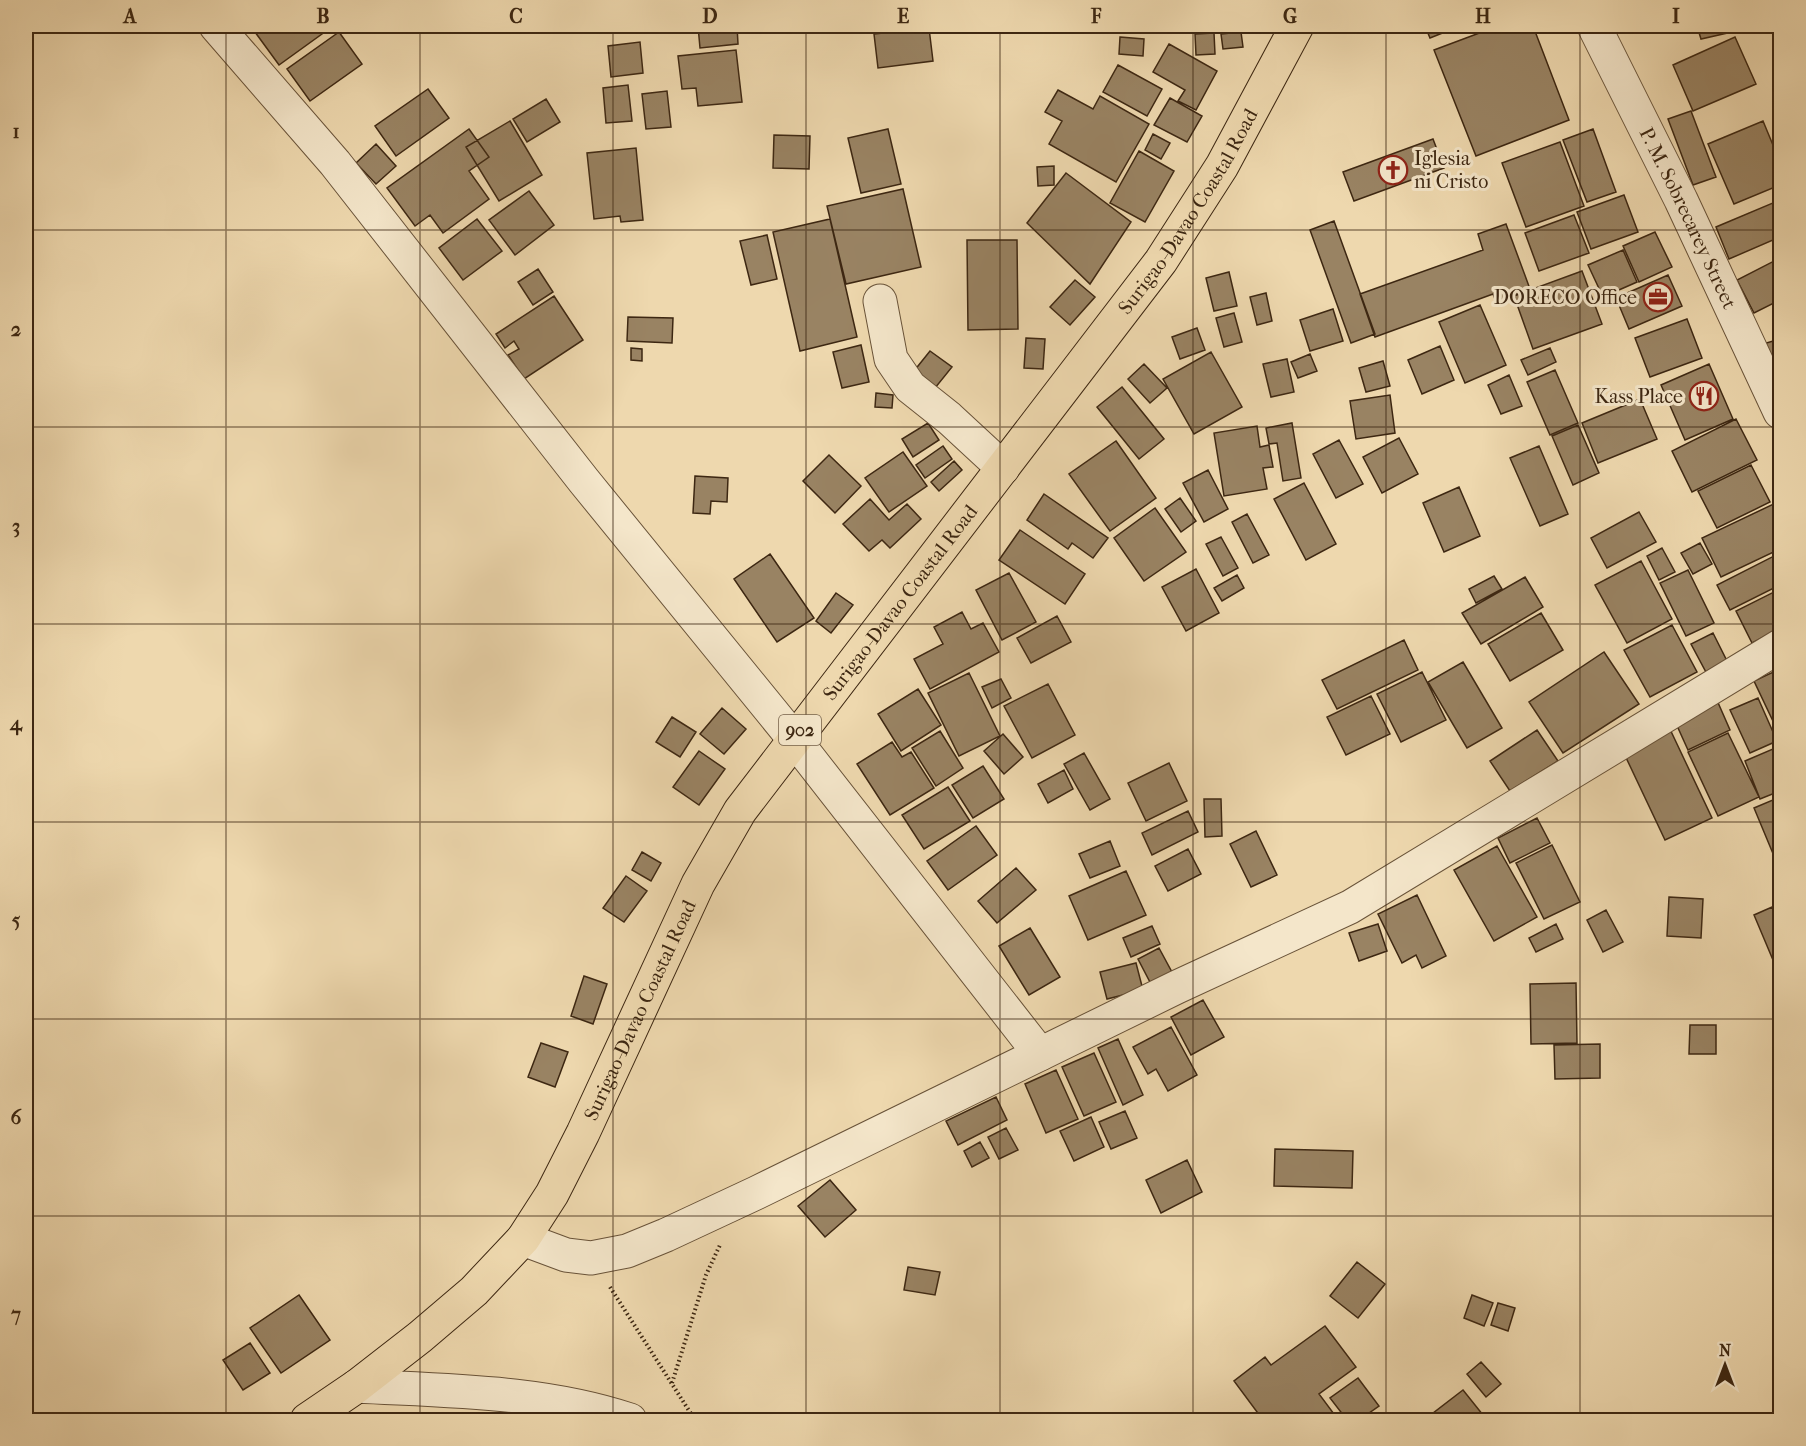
<svg xmlns="http://www.w3.org/2000/svg" width="1806" height="1446" font-family="'IM FELL French Canon',serif">
	<rect width="100%" height="100%" fill="#eed8ae"/>
	<filter id="stains"><feTurbulence type="fractalNoise" baseFrequency=".00333" numOctaves="4"/><feColorMatrix values="0 0 0 0 .2 0 0 0 0 .09 0 0 0 0 .02 0 0 0 .5 -.17"/></filter>
	<radialGradient id="worn" r=".72"><stop offset=".6" stop-color="#630" stop-opacity="0"/><stop offset="1" stop-color="#630" stop-opacity=".3"/></radialGradient>
	<path fill="#998363" stroke="#3d2712" stroke-width="1.5" d="M264,26H333L279,65L255,32Z
		M698,26H737L738,44L700,48Z
		M1425,26H1460L1430,38Z
		M1498,26H1533L1569,120L1476,156L1434,50Z
		M1697,26H1740L1741,30L1701,39Z
		M929,28L933,61L878,68L874,34Z
		M339,32L362,64L310,101L287,69Z
		M1241,32L1243,47L1223,49L1221,34Z
		M1214,33L1215,54L1196,55L1195,34Z
		M1120,37L1144,39L1143,56L1119,54Z
		M1735,37L1756,84L1693,111L1673,65Z
		M640,42L643,73L611,77L608,46Z
		M1169,44L1217,71L1196,110L1178,101L1185,90L1153,72Z
		M736,50L742,102L698,106L696,88L682,89L678,56Z
		M1780,57V100L1776,58Z
		M1118,65L1162,89L1147,116L1103,92Z
		M628,85L632,121L606,123L603,88Z
		M428,89L449,118L396,156L375,126Z
		M1058,90L1093,109L1100,96L1149,124L1116,182L1049,144L1062,121L1045,112Z
		M667,91L671,127L646,129L642,94Z
		M1170,98L1202,116L1187,142L1154,125Z
		M546,99L560,122L527,142L513,119Z
		M1691,111L1716,177L1693,185L1668,119Z
		M510,121L542,175L499,201L466,147Z
		M1763,121L1780,162V185L1734,204L1708,144Z
		M469,129L489,157L469,171L489,199L443,233L430,215L415,226L387,188Z
		M888,129L901,184L861,193L848,138Z
		M1593,129L1616,192L1587,202L1563,140Z
		M1153,134L1170,143L1161,159L1145,150Z
		M774,135L810,136L809,169L773,168Z
		M1433,139L1444,168L1354,201L1343,172Z
		M1560,142L1584,206L1526,227L1502,163Z
		M376,144L396,166L376,184L356,163Z
		M636,148L643,220L621,222L620,216L594,219L587,153Z
		M1139,151L1174,171L1145,222L1110,203Z
		M1054,166V185L1038,186L1037,167Z
		M1066,173L1131,222L1090,284L1027,223Z
		M903,189L921,267L846,284L827,206Z
		M529,191L554,225L515,255L489,220Z
		M1624,195L1638,232L1591,249L1577,212Z
		M1780,200V237L1729,259L1716,227Z
		M1574,215L1589,253L1539,271L1525,233Z
		M477,219L502,251L463,280L439,248Z
		M830,219L857,337L800,351L773,232Z
		M1334,221L1375,334L1351,343L1310,230Z
		M1506,224L1530,289L1496,302L1493,294L1375,337L1360,294L1483,250L1478,234Z
		M1655,232L1672,267L1639,282L1623,246Z
		M767,235L777,279L751,285L740,241Z
		M967,240H1017L1018,329L968,330Z
		M1623,250L1637,282L1603,297L1588,265Z
		M1780,258V300L1754,313L1737,280Z
		M538,269L553,292L533,305L518,282Z
		M1582,271L1602,324L1533,349L1514,296Z
		M1229,272L1237,306L1214,311L1206,278Z
		M1668,275L1682,306L1629,329L1616,298Z
		M1075,280L1095,297L1070,325L1050,307Z
		M1266,293L1272,321L1257,325L1250,297Z
		M554,296L583,340L524,379L508,355L519,349L514,341L505,348L496,334Z
		M1480,305L1506,365L1465,383L1439,322Z
		M1333,309L1343,341L1310,351L1300,320Z
		M1234,313L1242,342L1224,347L1216,318Z
		M628,317L673,318L672,343L627,341Z
		M1687,319L1702,358L1650,377L1635,338Z
		M1197,328L1205,350L1180,359L1172,337Z
		M1026,338L1045,339L1043,369L1024,368Z
		M1780,339V384L1763,344Z
		M861,345L869,382L842,388L833,352Z
		M1440,346L1454,380L1422,394L1408,360Z
		M631,348L642,349V361L631,360Z
		M1550,348L1556,362L1528,375L1521,360Z
		M930,351L952,367L931,393L910,376Z
		M1211,352L1242,407L1194,434L1163,379Z
		M1310,354L1317,371L1298,378L1291,362Z
		M1287,359L1294,392L1271,397L1263,364Z
		M1383,361L1390,386L1366,392L1359,368Z
		M1144,364L1167,388L1150,403L1128,379Z
		M1709,364L1733,419L1685,440L1661,385Z
		M1555,370L1578,423L1550,435L1527,382Z
		M1509,375L1522,406L1501,414L1488,385Z
		M1122,387L1164,439L1139,459L1097,407Z
		M876,393L893,395L892,408L875,407Z
		M1390,395L1395,433L1356,439L1350,401Z
		M1640,399L1657,439L1598,463L1582,423Z
		M1736,419L1757,460L1692,492L1672,451Z
		M928,423L939,440L913,457L902,439Z
		M1292,423L1301,478L1283,481L1277,443L1269,444L1266,428Z
		M1578,425L1599,473L1573,485L1552,436Z
		M1257,426L1260,447L1269,445L1273,467L1263,468L1267,489L1224,496L1214,433Z
		M1399,438L1418,474L1382,493L1363,457Z
		M1339,440L1363,484L1336,498L1313,454Z
		M1116,441L1156,498L1110,531L1069,474Z
		M943,446L952,459L925,478L916,465Z
		M1539,446L1568,514L1540,526L1510,458Z
		M903,452L927,486L889,512L865,478Z
		M829,455L861,486L835,513L803,481Z
		M954,461L962,470L939,491L931,482Z
		M1751,465L1770,502L1717,528L1698,491Z
		M1208,470L1228,509L1204,522L1183,483Z
		M695,476L728,478L727,502L711,501L710,514L693,513Z
		M1304,483L1336,544L1306,560L1274,499Z
		M1459,487L1480,536L1444,552L1423,503Z
		M1044,494L1108,538L1093,558L1072,543L1068,549L1027,520Z
		M1180,498L1196,521L1181,532L1165,509Z
		M870,499L889,520L907,504L921,519L890,548L882,540L869,551L843,524Z
		M1780,501V549L1721,577L1702,538Z
		M1155,508L1186,552L1144,581L1114,538Z
		M1639,512L1656,542L1607,568L1591,538Z
		M1247,514L1269,555L1253,563L1232,522Z
		M1020,530L1085,574L1065,604L999,560Z
		M1221,537L1238,568L1223,576L1206,544Z
		M1700,543L1712,564L1693,574L1681,553Z
		M1662,548L1675,572L1659,580L1647,556Z
		M1780,553V585L1730,610L1717,585Z
		M770,554L814,618L777,642L734,579Z
		M1641,561L1672,619L1627,643L1595,585Z
		M1196,569L1219,613L1186,631L1162,587Z
		M1688,570L1714,623L1686,636L1660,583Z
		M1009,573L1036,622L1002,640L976,590Z
		M1237,575L1244,588L1222,601L1214,588Z
		M1494,576L1502,589L1476,603L1469,589Z
		M1525,577L1543,607L1481,644L1462,613Z
		M1780,589V629L1752,643L1736,611Z
		M836,593L853,605L831,633L816,621Z
		M962,612L971,629L983,623L999,652L930,689L914,659L943,644L934,627Z
		M1541,613L1563,650L1510,681L1488,644Z
		M1057,616L1071,642L1031,663L1017,638Z
		M1672,625L1697,672L1650,697L1624,650Z
		M1713,633L1728,663L1707,674L1691,644Z
		M1404,640L1418,670L1337,709L1322,680Z
		M1604,652L1639,704L1563,753L1529,702Z
		M1463,662L1502,728L1467,748L1428,682Z
		M1780,669V736L1754,681Z
		M1422,672L1446,720L1401,742L1377,694Z
		M969,673L1000,736L959,756L928,693Z
		M1001,679L1011,698L992,708L982,687Z
		M1048,684L1075,735L1032,758L1004,706Z
		M918,689L941,725L901,751L878,714Z
		M1371,696L1390,734L1346,755L1327,717Z
		M1716,698L1730,730L1688,750L1674,719Z
		M1758,698L1777,741L1750,753L1730,710Z
		M722,708L746,729L724,754L700,734Z
		M672,717L696,732L680,757L656,742Z
		M1668,725L1712,818L1665,840L1621,747Z
		M1537,730L1558,761L1510,791L1490,761Z
		M940,731L963,768L936,786L912,748Z
		M1728,733L1759,797L1718,816L1688,752Z
		M1003,734L1023,757L1004,774L984,751Z
		M892,742L902,757L911,752L934,788L890,815L857,764Z
		M1780,746V791L1760,799L1745,761Z
		M699,751L725,769L699,805L673,787Z
		M1084,753L1110,799L1090,810L1064,764Z
		M1169,763L1187,801L1146,821L1128,783Z
		M983,766L1004,799L973,818L952,785Z
		M1064,770L1073,789L1048,803L1038,784Z
		M948,787L970,821L924,849L902,815Z
		M1780,797V853L1774,856L1754,808Z
		M1204,799H1221L1222,836L1205,837Z
		M1188,811L1198,832L1152,855L1142,833Z
		M1537,818L1550,843L1510,863L1498,838Z
		M976,826L997,855L948,890L927,861Z
		M1256,831L1277,875L1251,887L1230,844Z
		M1110,841L1120,866L1090,878L1079,854Z
		M1552,845L1580,902L1544,919L1516,863Z
		M1497,846L1537,917L1494,941L1454,870Z
		M1188,849L1201,874L1168,891L1155,866Z
		M642,852L661,863L651,881L632,870Z
		M1016,868L1036,890L997,923L978,901Z
		M1126,871L1146,915L1088,940L1069,896Z
		M626,876L647,891L624,922L603,908Z
		M1417,895L1446,956L1422,968L1416,955L1402,963L1378,914Z
		M1669,897L1703,899L1701,938L1667,936Z
		M1772,907L1780,928V957L1773,960L1754,915Z
		M1606,910L1623,942L1603,952L1587,920Z
		M1378,924L1387,951L1359,961L1349,933Z
		M1556,924L1563,939L1536,952L1529,938Z
		M1152,926L1160,944L1131,957L1123,938Z
		M1030,928L1060,977L1029,995L999,946Z
		M1159,948L1173,974L1152,986L1138,959Z
		M1136,963L1143,990L1107,999L1100,972Z
		M584,976L607,984L593,1024L571,1016Z
		M1576,983L1577,1043L1531,1044L1530,984Z
		M1203,1000L1224,1037L1191,1055L1171,1017Z
		M1690,1025H1716V1054H1689Z
		M1171,1027L1197,1075L1168,1091L1156,1069L1148,1074L1133,1047Z
		M1118,1039L1143,1095L1123,1105L1098,1048Z
		M541,1043L568,1052L555,1087L528,1077Z
		M1600,1044V1078L1555,1079L1554,1045Z
		M1094,1053L1116,1102L1084,1116L1062,1067Z
		M1056,1070L1078,1119L1046,1133L1025,1084Z
		M996,1097L1007,1120L958,1145L946,1121Z
		M1125,1111L1137,1138L1111,1149L1099,1122Z
		M1091,1117L1104,1147L1074,1161L1060,1131Z
		M1006,1128L1018,1150L999,1159L988,1137Z
		M980,1142L989,1158L972,1167L964,1151Z
		M1275,1149L1353,1151L1352,1188L1274,1186Z
		M1187,1160L1202,1192L1161,1213L1146,1180Z
		M830,1180L856,1210L825,1237L798,1206Z
		M1357,1262L1385,1284L1358,1318L1330,1296Z
		M908,1267L940,1272L935,1295L904,1290Z
		M299,1295L330,1340L281,1373L250,1328Z
		M1472,1295L1493,1303L1484,1326L1464,1318Z
		M1498,1303L1515,1308L1508,1331L1491,1325Z
		M1325,1326L1356,1367L1319,1394L1334,1414L1325,1420H1263L1234,1381L1265,1357L1271,1365Z
		M250,1343L270,1373L243,1390L223,1360Z
		M1481,1362L1501,1384L1486,1397L1467,1374Z
		M1358,1378L1379,1406L1359,1420H1347L1330,1398Z
		M1463,1390L1487,1420H1430L1428,1417Z"/>
	<g fill="none" stroke-linecap="round" stroke-linejoin="round">
		<g stroke="#695339" stroke-width="35">
			<g id="minor">
				<path d="M216,26L335,163L584,481L794,739L1040,1054"/>
				<path id="s1" d="M1594,26L1681,200L1780,412"/>
				<path d="M880,301L891,359L910,387L949,418L1003,468"/>
				<path d="M523,1239L566,1255L591,1258L627,1251L666,1235L756,1193L1177,987L1350,907L1780,646"/>
				<path d="M357,1386C449,1391 543,1391 630,1420"/>
			</g>
		</g>
		<g stroke="#3d2712" stroke-width="35">
			<g id="highway">
				<path id="s2" d="M307,1420L357,1386L420,1337L474,1291L523,1239L552,1194L583,1133L698,884L740,811L1161,261L1222,166L1297,26"/>
			</g>
		</g>
		<path stroke="#3d2712" stroke-width="4" stroke-dasharray="1.5 3" stroke-linecap="butt" d="M610,1287L695,1420
			M672,1383L706,1275L720,1245"/>
		<use href="#minor" stroke="#f4e6ca" stroke-width="33"/>
		<use href="#highway" stroke="#eed8ae" stroke-width="33"/>
	</g>
	<path fill="none" stroke="#3d2712" stroke-width="1.5" stroke-opacity="0.55" d="M226,26V1420M420,26V1420M613,26V1420M806,26V1420M1000,26V1420M1193,26V1420M1386,26V1420M1580,26V1420M26,230H1780M26,427H1780M26,624H1780M26,822H1780M26,1019H1780M26,1216H1780"/>
	<defs>
		<g id="church-ring" transform="scale(1.5)"><circle r="9.5" fill="#f4e6ca" stroke="#8f2418" stroke-width="1.5"/><path d="M-1.2-6h2.4v3.5h3.3v2.4h-3.3V6h-2.4V-.1h-3.3v-2.4h3.3Z" fill="#8f2418"/></g>
		<g id="office-ring" transform="scale(1.5)"><circle r="9.5" fill="#f4e6ca" stroke="#8f2418" stroke-width="1.5"/><path d="M-6-3h4V-5.5h4V-3h4V5H-6ZM-1-4.5V-3h2v-1.5ZM-6 0V1H6V0Z" fill="#8f2418"/></g>
		<g id="restaurant-ring" transform="scale(1.5)"><circle r="9.5" fill="#f4e6ca" stroke="#8f2418" stroke-width="1.5"/><path d="M-5-6h1v4h1v-4h1v4h1v-4h1v5L-1.5 .5V6h-2V.5L-5-1ZM5-6V6H3V1.5H1.5Q1.5-4 5-6Z" fill="#8f2418"/></g>
	</defs>
	<g fill-rule="evenodd">
		<use href="#church-ring" x="1393" y="170"/>
		<use href="#office-ring" x="1658" y="297"/>
		<use href="#restaurant-ring" x="1704" y="396"/>
	</g>
	<g text-anchor="middle" dominant-baseline="central" stroke-width="6" stroke-linejoin="round" paint-order="stroke">
		<rect fill="#f4e6ca" stroke="#746049" stroke-width="1.5" x="779" y="715" width="42" height="30" rx="4.5"/>
		<g font-size="18" font-weight="bold" fill="#3d2712">
			<text x="800" y="730">902</text>
		</g>
		<g font-size="20" fill="#3d2712" stroke="#f4e6ca" text-anchor="end">
			<text x="1414" y="158" text-anchor="start">Iglesia<tspan x="1414" dy="23">ni Cristo</tspan></text>
			<text x="1637" y="297">DORECO Office</text>
			<text x="1683" y="396">Kass Place</text>
		</g>
		<g font-size="20" fill="#3d2712" stroke="#f4e6ca">
			<text stroke="none"><textPath href="#s2" startOffset="1512">Surigao-Davao Coastal Road</textPath></text>
			<text stroke="none"><textPath href="#s1" startOffset="214">P. M. Sobrecarey Street</textPath></text>
			<text stroke="none"><textPath href="#s2" startOffset="1026">Surigao-Davao Coastal Road</textPath></text>
			<text stroke="none"><textPath href="#s2" startOffset="540">Surigao-Davao Coastal Road</textPath></text>
		</g>
	</g>
	<rect width="1806" height="1446" fill="none" stroke="#eed8ae" stroke-width="66"/>
	<g transform="translate(1725 1365)" stroke="#f4e6ca" stroke-width="4.5" paint-order="stroke">
	<path d="M0-4.5L10 22L0 15L-10 22Z" fill="#3d2712"/>
	<text y="-9" font-size="16" font-weight="bold" text-anchor="middle" fill="#3d2712">N</text>
	</g>
	<rect x="33" y="33" width="1740" height="1380" fill="none" stroke="#3d2712" stroke-width="2"/>
	<g font-size="20" text-anchor="middle" font-weight="bold" fill="#3d2712">
		<text x="130" y="23">A</text>
		<text x="323" y="23">B</text>
		<text x="516" y="23">C</text>
		<text x="710" y="23">D</text>
		<text x="903" y="23">E</text>
		<text x="1096" y="23">F</text>
		<text x="1290" y="23">G</text>
		<text x="1483" y="23">H</text>
		<text x="1676" y="23">I</text>
		<text x="16" y="138">1</text>
		<text x="16" y="336">2</text>
		<text x="16" y="533">3</text>
		<text x="16" y="730">4</text>
		<text x="16" y="927">5</text>
		<text x="16" y="1124">6</text>
		<text x="16" y="1321">7</text>
	</g>
	<rect width="100%" height="100%" filter="url(#stains)"/>
	<rect width="100%" height="100%" fill="url(#worn)"/>
</svg>
